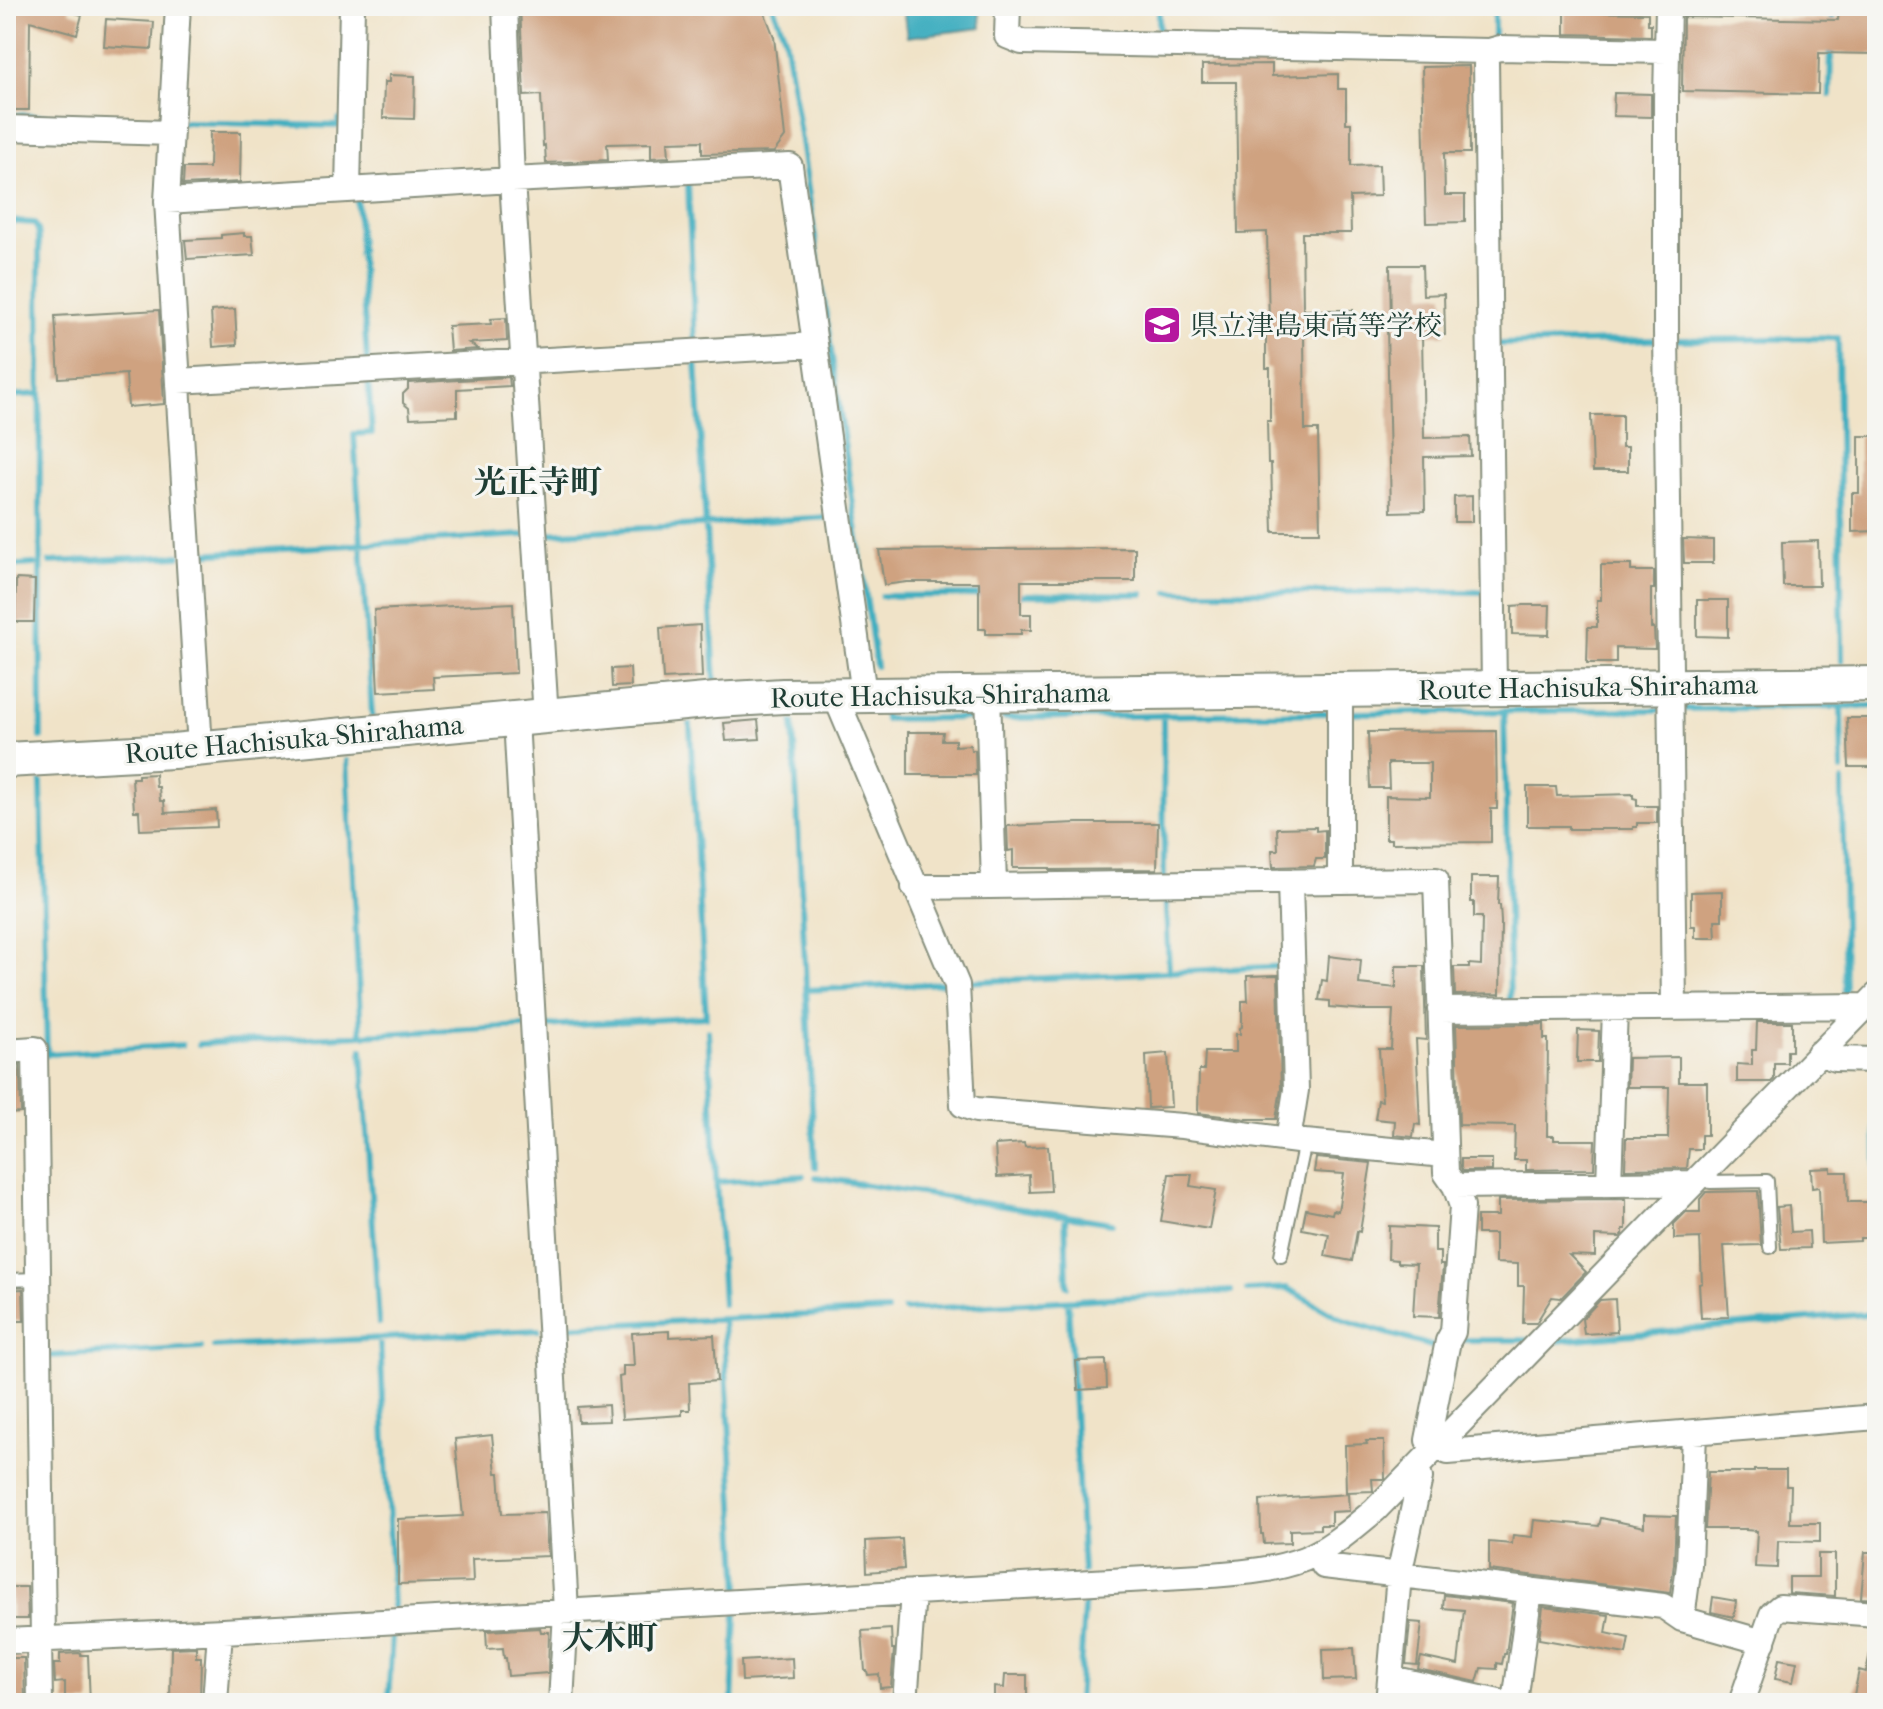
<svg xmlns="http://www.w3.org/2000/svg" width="1883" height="1709" font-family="'IM FELL French Canon','Noto Serif JP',serif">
	<rect width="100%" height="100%" fill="#f6f6f2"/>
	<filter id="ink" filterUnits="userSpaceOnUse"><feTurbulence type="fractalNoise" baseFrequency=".0125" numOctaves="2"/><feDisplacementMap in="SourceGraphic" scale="16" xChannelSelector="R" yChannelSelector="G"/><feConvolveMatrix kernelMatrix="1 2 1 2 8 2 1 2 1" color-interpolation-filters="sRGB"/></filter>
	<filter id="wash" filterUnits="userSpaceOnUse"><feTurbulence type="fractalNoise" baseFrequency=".006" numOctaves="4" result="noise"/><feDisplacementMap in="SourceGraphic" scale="32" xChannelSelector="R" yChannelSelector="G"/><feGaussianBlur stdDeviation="1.8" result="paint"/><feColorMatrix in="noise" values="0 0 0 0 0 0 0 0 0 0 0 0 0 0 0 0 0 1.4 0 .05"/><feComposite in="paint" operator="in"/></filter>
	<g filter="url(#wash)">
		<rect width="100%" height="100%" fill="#f0e3c8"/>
		<path fill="#41aec0" stroke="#30767a" stroke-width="2" d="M903,6H979L981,28L907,37Z"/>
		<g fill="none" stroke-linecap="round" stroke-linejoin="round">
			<path stroke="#41aec0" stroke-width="6" d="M773,6L785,37L803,154L876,666
				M1832,28V6
				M1159,36V6
				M1494,40V6
				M1830,95L1831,47
				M6,115L159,120
				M184,122L338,126L339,120
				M688,184L695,345
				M357,199L367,361
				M6,221L34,223L38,230L39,237L41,737
				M1677,340L1838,338L1842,661
				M1500,344L1653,340
				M696,360L715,680
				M368,378L372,433L354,434L372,715
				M6,396L40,394
				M543,534L831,517
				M198,554L523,535
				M50,562L179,556
				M6,566L34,564
				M1169,592H1486
				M1014,595L1143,594
				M882,596L987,595
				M1841,707L1842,770
				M1683,709L1877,706
				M1504,711L1510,1002
				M884,713L885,719L978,718
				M1351,713L1658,710
				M1163,715L1164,879
				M1004,718L1329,713
				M793,723L815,1167
				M347,761L361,1035
				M1842,782L1845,998
				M41,783L47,1055
				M1165,887L1169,971
				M964,982L1287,966
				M806,990L947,983
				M543,1026L706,1017L690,725
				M708,1031L723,1304
				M199,1044L523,1026
				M362,1050L379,1323
				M47,1054L182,1045
				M1875,1071L1877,1246
				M816,1177L1112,1223
				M716,1182L803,1176
				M1065,1215L1067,1286
				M1247,1290L1287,1288L1343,1320L1438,1348L1437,1352
				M1068,1301L1083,1571
				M904,1310L1231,1291
				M723,1319L739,1589
				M560,1327L887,1311
				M380,1339L393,1607
				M1455,1340H1527
				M1555,1341L1877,1313
				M214,1347L538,1330
				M49,1356L201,1348
				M388,1703L392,1635
				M732,1703L736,1615
				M1078,1703L1085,1594"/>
		</g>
		<g id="blocks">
			<path fill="#cfa280" d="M6,6H70L69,11L82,15L77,34L30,21L29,110H6Z
				M520,6H762L774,37L785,137L774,152L702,154V141L668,142L669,157L651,158V143L607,144L608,160L546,163L545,145L543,146L541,95L524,96Z
				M1839,10L1877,11V54L1819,53L1818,94L1682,91L1683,17L1838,20Z
				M1565,12L1648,13V24H1651V36L1565,34Z
				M106,19L154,22L152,49L104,46Z
				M1272,64V76L1338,74V89H1346V123H1351V166L1379,165L1380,196L1350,197L1351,233H1302L1303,310H1353V333L1304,334L1305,430H1318L1320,532H1273L1271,463H1268L1267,421H1270V368H1266V325H1269L1267,232L1238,233L1236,82H1202V65Z
				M1469,66L1470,153H1444L1445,195H1465V222L1426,223L1422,67Z
				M389,75L415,76L414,119L383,118L384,82H389Z
				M1614,93L1651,94V117L1613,116Z
				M210,132H241L240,182L183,185L184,168H209Z
				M244,233V236H252L254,255L187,259L185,240L221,238V235Z
				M1390,265H1422L1423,295L1444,294L1445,335H1422L1424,438L1470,437L1471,456L1424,457L1425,511L1391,512L1387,326H1391Z
				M235,309L237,345L213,347L211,311Z
				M159,310L164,404L128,407L126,374L59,378L55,316Z
				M506,318L507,341L469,343L478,349L450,351L448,326L491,324L490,319Z
				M509,377L510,386L457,389V416L410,418L409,408L403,403V394L408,389V383Z
				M1591,415H1622V447H1628V471H1593Z
				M1859,436H1877V531L1852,532V493H1859Z
				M1472,496V522H1454V497Z
				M1683,539L1713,540V563H1684Z
				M1818,541L1819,586H1783L1782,542Z
				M1135,548V581H1021V614H1031V630H1021V634H986V629H979V582H907L884,585L879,550Z
				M1601,565H1631V571H1654V589H1651V628H1654L1655,649L1616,648V663H1587L1588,627H1597V600H1601Z
				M16,579L35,580L34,622H15Z
				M1697,600H1728V637L1697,636Z
				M513,603L516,673L433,677L434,689L378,692L374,610Z
				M1524,605H1550L1549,635L1512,634V606Z
				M700,625L702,677L663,679L660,628Z
				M630,668L631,686L612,687L611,669Z
				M1847,718H1876L1875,767H1849Z
				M758,720L760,739L726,741L724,723Z
				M1496,731L1497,809H1491V842L1391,843V839H1386V796L1430,797V763H1388L1389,788H1370L1368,732Z
				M908,732H943L942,740H955V746L970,745L971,750H975L976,775H908Z
				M155,774L156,787H159L160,801H164L165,813L216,810L217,827L140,830L139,811H134L132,778H138V775Z
				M1527,787H1556L1557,796L1633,794V798L1637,799V806H1657V823H1637V827H1633V829H1569V826H1527Z
				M1077,823H1158L1157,869L1050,870V868H1013V850L1008,851L1007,826Z
				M1316,827V831L1325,830V859H1316L1314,866L1273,867L1272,850H1278L1277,828Z
				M1471,877H1499L1498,905H1500L1501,922L1500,994L1455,995L1454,967H1469V964L1481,965L1482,917H1474V902H1471Z
				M1722,891V920H1715L1716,938H1695V926H1691V892Z
				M1329,956L1361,960L1359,984L1396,988V966H1424L1426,1040L1416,1039L1420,1125L1415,1124L1413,1137L1394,1135L1395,1121L1375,1119L1378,1100L1382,1101L1379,1049H1391L1393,1010H1364L1330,1007V1001L1319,1000L1322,980L1327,981Z
				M1278,975L1281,1089L1276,1119H1246L1198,1113L1199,1070H1204L1205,1052H1236V1034H1240V1028L1242,1027V1001H1248L1247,976Z
				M1757,1022H1792V1051H1787V1063H1774V1079L1771,1082H1737V1064L1752,1065V1050H1756Z
				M1544,1024V1039H1548L1547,1136H1554V1140H1595L1594,1169L1526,1170V1160H1514L1515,1126L1459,1125L1456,1025Z
				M1578,1030L1599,1031L1598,1062H1577Z
				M1168,1053L1171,1107L1148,1108L1146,1055Z
				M1679,1057V1082H1707V1135H1701V1149H1689L1687,1168L1625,1169L1626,1138H1668L1669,1087H1627L1628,1058Z
				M20,1065L21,1113L6,1114V1066Z
				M1024,1143L1025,1147L1048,1146L1051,1191L1030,1192L1029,1175L997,1177L995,1145Z
				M1316,1158L1371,1163L1360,1232L1357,1231L1352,1261L1325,1256L1329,1234L1302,1229L1306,1209L1332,1214L1333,1210L1338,1211L1344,1174L1314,1172Z
				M1461,1159H1492V1171H1463L1461,1168Z
				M1831,1168V1172H1847L1848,1202H1873L1874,1238H1860V1241L1821,1243L1819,1187L1812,1188L1811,1169Z
				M1169,1174H1192L1190,1186L1216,1190L1209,1229L1161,1221Z
				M1758,1191L1761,1245L1724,1246L1729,1317L1701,1318L1699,1284L1702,1283L1700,1238L1674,1239V1224L1686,1212H1700V1199L1706,1192Z
				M1626,1199V1229H1623V1234L1620,1237L1595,1236V1256L1569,1255L1586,1272L1561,1298L1552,1297L1536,1323H1523L1524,1286H1518V1264L1495,1263V1234H1477V1216H1498V1200Z
				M1789,1206L1791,1232L1809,1231L1810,1248L1781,1249L1777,1207Z
				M1389,1226L1435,1228V1252H1440V1265H1443L1439,1317L1413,1316L1416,1264L1397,1263V1260L1388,1259Z
				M23,1289L24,1321H9L8,1290Z
				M1615,1299L1617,1332L1584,1334L1582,1319L1600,1300Z
				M669,1331V1337L714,1335L717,1381L689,1383L690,1410H682V1415L622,1419L619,1377L623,1376V1366H634L632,1333Z
				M1106,1360L1107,1388L1078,1390L1076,1361Z
				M608,1405L609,1421L578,1422L577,1407Z
				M492,1435L496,1473H499L502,1514L545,1513L548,1556L472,1559L473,1582L398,1584V1519L463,1516L455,1439Z
				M1366,1441H1384L1385,1479H1372L1373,1491L1346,1492L1345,1445L1367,1444Z
				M1754,1470H1786V1486H1791L1790,1523H1820V1542L1778,1541L1777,1568L1755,1567L1757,1531L1746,1530V1529H1705L1708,1472H1754Z
				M1348,1494L1349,1511L1331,1512V1525H1320V1529L1290,1530V1543L1264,1544L1263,1534H1261L1260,1500Z
				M1644,1515L1676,1516L1674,1564L1670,1593L1489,1570V1542L1512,1544L1513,1535L1532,1537L1534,1520L1599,1526L1601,1518L1644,1527Z
				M902,1539L904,1569L867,1572L866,1541Z
				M1865,1552H1877V1599L1861,1598Z
				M1818,1554H1835V1596L1789,1593V1577H1818Z
				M11,1587H27L28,1619H11Z
				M1444,1595L1513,1603L1506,1654H1504L1502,1664L1497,1663V1669L1481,1668L1477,1682L1418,1669L1421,1657L1458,1665L1464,1610L1443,1608Z
				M1713,1597L1736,1601L1734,1617L1711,1612Z
				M1543,1607L1609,1615L1606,1633L1629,1638L1626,1654L1539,1639Z
				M1410,1622L1422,1623L1417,1665L1406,1664Z
				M540,1628L541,1632H549L548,1673L508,1676L506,1658H504L503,1648L487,1649L486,1631Z
				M891,1629L892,1649H894L891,1687L880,1688L879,1674L868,1675L867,1671H865L862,1631Z
				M196,1647V1657H201L200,1703H170L171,1648Z
				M1354,1648L1356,1679L1324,1680L1323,1649Z
				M80,1653L81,1655H88L90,1703H65V1682L55,1683L54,1664H60V1654Z
				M1870,1653L1877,1654V1703H1859L1861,1696L1854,1695L1859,1670L1866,1672Z
				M6,1658H24L25,1703H7Z
				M792,1658L793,1678L742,1681L741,1661Z
				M1779,1659L1797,1662L1793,1682L1775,1679Z
				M1005,1675H1027V1703H994V1687L1004,1688Z"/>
		</g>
	</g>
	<g filter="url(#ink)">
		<use href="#blocks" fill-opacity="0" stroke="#88907e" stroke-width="2"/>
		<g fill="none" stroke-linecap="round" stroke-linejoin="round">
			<g stroke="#88907e" stroke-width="16">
				<path id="service" d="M1701,1175L1710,1182L1767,1181L1770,1247
					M1281,1255L1305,1142
					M6,1280L38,1279"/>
			</g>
			<g stroke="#88907e" stroke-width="28">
				<path id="minor" d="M178,6L167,201L200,748
					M505,6L512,180L546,717
					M1008,6L1007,36L1022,42L1489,51L1500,48L1667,51
					M1668,6L1666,98V331L1674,1008
					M1489,51L1486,59L1494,688
					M6,128L171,133
					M348,190L352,6
					M167,201L512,180L790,166L864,694
					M178,381L815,345
					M1340,690V881L1436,880L1446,1173L1455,1186L1462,1206L1453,1332L1448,1341L1428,1440L1436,1447L1448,1452L1877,1417
					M988,693L994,885
					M835,695L957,985L963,1105L976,1110L1182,1126L1305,1142L1445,1155
					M516,720L566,1611L561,1703
					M914,887L1340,881
					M1440,1010L1866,1006
					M6,1051L35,1049L43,1639
					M1819,1053L1835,1059L1877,1060
					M1288,1140L1296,1090L1290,882
					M1609,1184L1615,1009
					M1455,1186L1693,1183
					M1317,1553L1324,1566L1663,1606L1682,1619L1763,1642
					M1682,1619L1689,1565L1694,1433
					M39,1640L40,1703
					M6,1641L223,1631L1200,1576C1235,1573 1270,1572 1304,1559C1330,1549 1353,1528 1375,1510L1877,995
					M1391,1678L1503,1703
					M215,1703L220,1631
					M905,1703L913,1592
					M1388,1703L1399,1575L1420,1478L1417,1467
					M1515,1703L1530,1590
					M1741,1703L1772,1614L1780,1607L1877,1614"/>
			</g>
			<g stroke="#88907e" stroke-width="38">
				<path id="secondary" d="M6,760L173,751L716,700L783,696L1877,684"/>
			</g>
			<use href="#service" stroke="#fff" stroke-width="12"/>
			<use href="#minor" stroke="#fff" stroke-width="24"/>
			<use href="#secondary" stroke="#fff" stroke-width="34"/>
		</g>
	</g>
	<defs>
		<g id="school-square" transform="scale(2)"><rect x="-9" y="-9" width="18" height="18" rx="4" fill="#b5179e" stroke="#f6f6f2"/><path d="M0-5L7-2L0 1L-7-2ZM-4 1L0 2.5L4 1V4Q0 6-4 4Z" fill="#fff"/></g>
	</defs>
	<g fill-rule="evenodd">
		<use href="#school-square" x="1162" y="325"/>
	</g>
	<g text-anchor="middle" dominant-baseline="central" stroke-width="6" stroke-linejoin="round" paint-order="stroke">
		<g font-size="28" fill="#1f3d34" stroke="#f6f6f2" text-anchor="start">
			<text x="1190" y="325">県立津島東高等学校</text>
		</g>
		<g font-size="28" fill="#1f3d34" stroke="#f6f6f2">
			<text transform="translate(1588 687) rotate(-1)">Route Hachisuka-Shirahama</text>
			<text transform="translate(940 695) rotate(-1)">Route Hachisuka-Shirahama</text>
			<text transform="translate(294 739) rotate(-5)">Route Hachisuka-Shirahama</text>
		</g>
		<g font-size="32" font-weight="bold" fill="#1f3d34" stroke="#f6f6f2">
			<text x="538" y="482">光正寺町</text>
			<text x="610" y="1638">大木町</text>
		</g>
	</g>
	<rect width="1883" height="1709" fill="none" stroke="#f6f6f2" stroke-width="32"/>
</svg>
